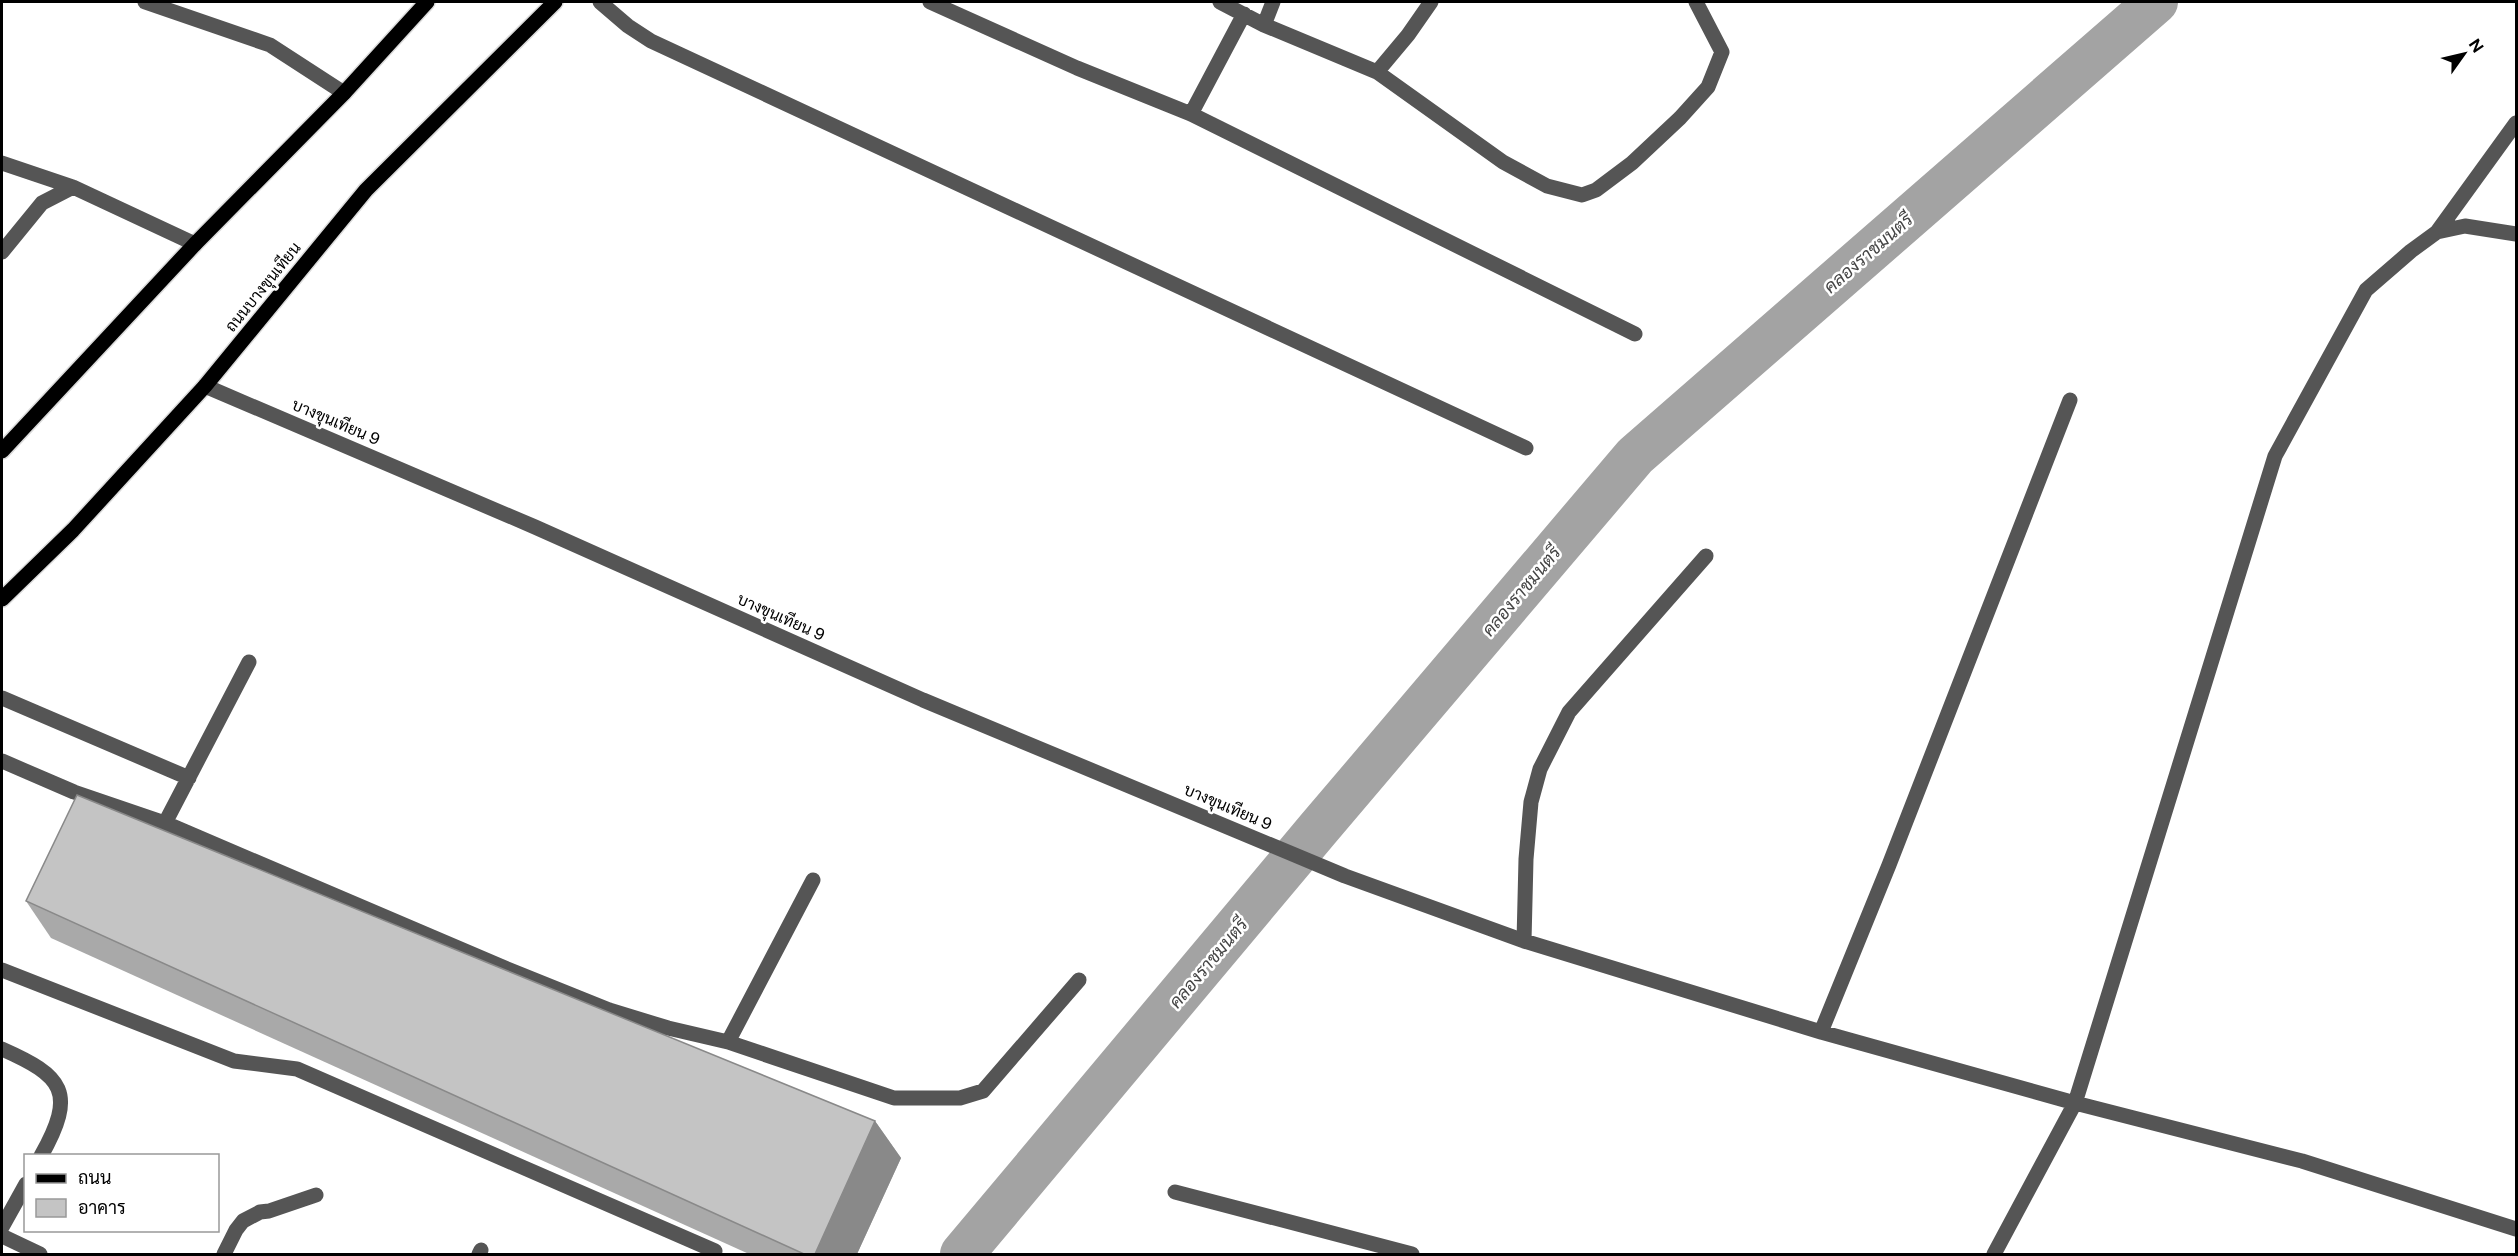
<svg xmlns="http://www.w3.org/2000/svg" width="2518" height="1256" font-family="'Public Sans',Sarabun,sans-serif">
	<rect width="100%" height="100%" fill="#fff"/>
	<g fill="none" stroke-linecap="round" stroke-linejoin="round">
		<path stroke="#a3a3a3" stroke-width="44" d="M962,1254L1318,829L1635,456L2156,2"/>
		<g stroke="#dbdbdb" stroke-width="18">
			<path id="major" d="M2,451L195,244L344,93L427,2
				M2,599L73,530L205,386L366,190L555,2"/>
		</g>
		<path stroke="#555" stroke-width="15" d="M145,2L270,45L344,93
			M600,2L628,26L651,41L1526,448
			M930,2L1077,68L1191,114L1635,334
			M1220,2L1264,25L1377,72L1503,162L1547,186L1582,195L1596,190L1632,163L1680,118L1708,87L1722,52L1696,2
			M1264,25L1273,2
			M1377,72L1408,35L1431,2
			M1191,114L1244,14
			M2,163L73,187
			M2437,232L2516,123
			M2,252L42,203L73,187L195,244
			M205,386L535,527L923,700L1345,876L1524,941L1821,1032L2075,1103L2302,1161L2516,1229
			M2,698L189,778
			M2,761L74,792L165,823L500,966L609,1010L668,1028L728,1042L813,880
			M165,823L249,662
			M1524,941L1526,859L1531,802L1540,769L1569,712L1706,556
			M2,970L234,1061L297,1069L715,1251
			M1821,1032L1889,865L2070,400
			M728,1042L894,1098H960L983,1091L1079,980
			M2,1049C63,1076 77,1092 41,1156
			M1175,1192L1412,1254
			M2,1227L26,1184
			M2,1236L40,1254
			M224,1254L236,1230L243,1221L260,1212L269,1211L316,1195
			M479,1254L481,1250
			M1994,1254L2075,1103L2275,456L2366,290L2411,251L2437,232L2465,226L2516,234"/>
		<use href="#major" stroke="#000" stroke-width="15"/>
	</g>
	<path fill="#a9a9a9" d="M26,901L875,1121L901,1158L857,1254H749L51,938Z"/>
	<path fill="#898989" d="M875,1121L901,1158L857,1254H815Z"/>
	<path fill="#c4c4c4" stroke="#898989" stroke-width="1.5" d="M77,795L875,1121L815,1254H804L26,901Z"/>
	<g text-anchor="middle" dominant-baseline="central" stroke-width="5" stroke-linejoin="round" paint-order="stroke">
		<g font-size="16" fill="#000" stroke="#fff">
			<text transform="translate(263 287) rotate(-51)">ถนนบางขุนเทียน</text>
			<text transform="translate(336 422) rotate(23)">บางขุนเทียน 9</text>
			<text transform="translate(781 617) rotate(24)">บางขุนเทียน 9</text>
			<text transform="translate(1228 807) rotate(23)">บางขุนเทียน 9</text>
		</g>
		<g font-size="18" font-style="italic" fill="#444" stroke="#fff">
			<text transform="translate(1868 253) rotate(-41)">คลองราชมนตรี</text>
			<text transform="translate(1521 591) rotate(-50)">คลองราชมนตรี</text>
			<text transform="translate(1208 963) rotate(-50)">คลองราชมนตรี</text>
		</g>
	</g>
	<rect width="2518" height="1256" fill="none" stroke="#000000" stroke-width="6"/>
	<rect x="24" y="1154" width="195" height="78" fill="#ffffff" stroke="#999999" stroke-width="1.5"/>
	<rect x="36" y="1174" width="30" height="9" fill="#000000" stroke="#999999" stroke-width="1.5"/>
	<text x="78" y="1184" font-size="18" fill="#000000">ถนน</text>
	<rect x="36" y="1199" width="30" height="18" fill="#c4c4c4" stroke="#999999" stroke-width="1.5"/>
	<text x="78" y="1214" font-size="18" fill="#000000">อาคาร</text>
	<g transform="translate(2464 54) rotate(56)" stroke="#ffffff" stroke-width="4.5" paint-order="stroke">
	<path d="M0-4.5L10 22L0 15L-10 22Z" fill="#000000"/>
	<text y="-9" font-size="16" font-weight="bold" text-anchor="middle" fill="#000000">N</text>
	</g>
</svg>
